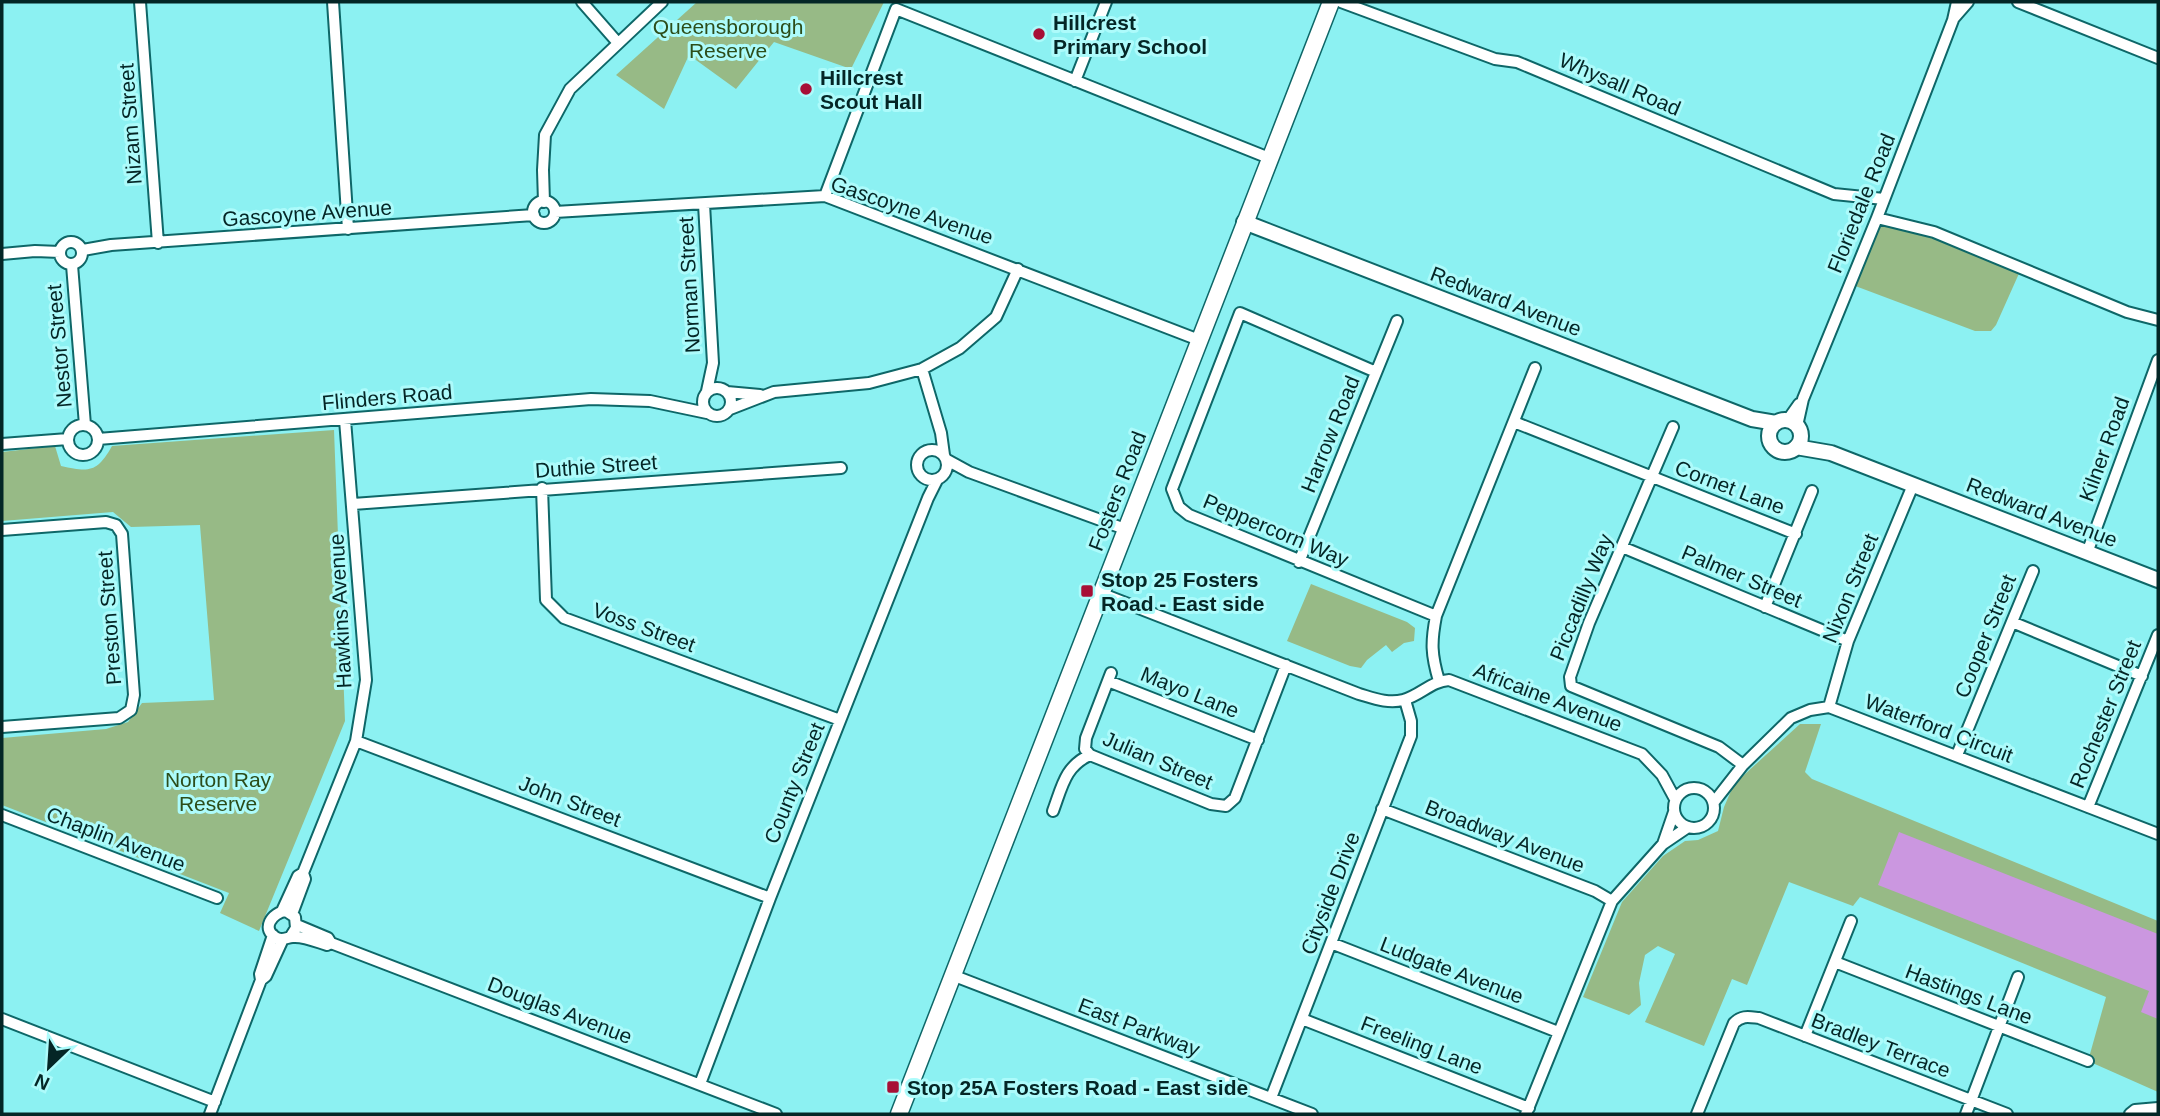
<svg xmlns="http://www.w3.org/2000/svg" width="2160" height="1116" font-family="Helvetica,sans-serif">
	<rect width="100%" height="100%" fill="#8cf1f2"/>
	<path fill="#97ba86" d="M697,2H884L851,69L774,42L736,89L689,55L664,109L616,75Z
		M1877,218L1934,232L2021,269L1996,325L1991,331H1975L1850,284Z
		M334,430L345,721L259,931L220,913L229,893L2,805V738L106,729L128,722L142,703L214,700L200,525L131,527L113,512L2,521V452L55,446L61,466C89,472 97,473 112,446Z
		M1311,584L1407,622L1415,628L1414,641L1404,643L1392,652L1386,645L1367,660L1361,668L1350,666L1287,641Z
		M1800,724H1821L1805,772L1812,779L2158,921V1092L2088,1061L2106,997L1860,897L1853,906L1789,882L1747,985L1732,979L1704,1046L1645,1022L1675,954L1658,946L1645,955L1639,983L1641,1005L1629,1015L1583,997L1622,902L1663,856L1685,841L1698,840L1718,831L1724,807L1734,784Z"/>
	<path fill="#cb97e0" d="M1899,832L2158,934V1019L2141,1012L2149,991L1878,885Z"/>
	<g fill="none" stroke-linecap="round" stroke-linejoin="round">
		<g stroke="#0e6768" stroke-width="14">
			<path id="minor" d="M140,2L158,243
				M333,2L348,229
				M582,2L618,43
				M1341,2L1495,59L1517,62L1834,194L1884,199
				M2018,2L2158,58
				M1954,18L1968,2
				M1075,81L1106,2
				M825,196L896,9L1269,158
				M533 212a11 11 0 1 1 22 0a11 11 0 1 1-22 0Z
				M544,202L543,170L545,135L570,89L662,2
				M704,204L713,363L707,391
				M555,212L825,196L1199,340
				M1877,218L1934,232L2127,312L2158,320
				M60 253a11 11 0 1 1 22 0a11 11 0 1 1-22 0Z
				M83,250L111,245L534,215
				M2,254L35,251L60,252
				M72,265L85,425
				M922,369L941,433L944,455
				M1376,372L1240,313L1172,489L1179,507L1189,515L1436,616
				M703 402a14 14 0 1 1 28 0a14 14 0 1 1-28 0Z
				M727,392L760,395
				M730,409L774,392L869,383L922,369L960,348L996,317L1018,269
				M1787,421L1799,404
				M1514,422L1796,534
				M68 440a15 15 0 1 1 30 0a15 15 0 1 1-30 0Z
				M1797,426L1803,399L1877,218L1953,20L1957,2
				M1673,427L1589,623L1570,677L1571,686L1719,747L1743,765
				M98,439L591,399L650,401L707,413
				M2,444L68,439
				M917 465a15 15 0 1 1 30 0a15 15 0 1 1-30 0Z
				M947,460L969,472L1125,529
				M542,488L546,600L564,618L840,720
				M353,504L841,468
				M2,530L106,522L116,525L122,534L134,695L131,710L119,718L2,727
				M1622,547L1848,641
				M2087,553L2158,360
				M1299,562L1397,321
				M1100,593L1359,694C1373,698 1388,704 1403,700C1420,696 1431,681 1449,680L1642,754L1662,775L1675,799
				M1765,607L1812,491
				M2012,622L2142,676
				M1111,673L1086,738L1085,749L1090,755L1211,804L1226,806L1235,798L1286,665
				M1108,681L1258,740
				M1439,681C1431,654 1431,642 1436,616L1535,368
				M1829,707L1848,641L1913,485
				M356,741L770,898
				M1957,755L2033,571
				M1674 808a20 20 0 1 1 40 0a20 20 0 1 1-40 0Z
				M1714,802L1743,765L1791,718L1810,710L1829,707L2158,834
				M2088,807L2158,635
				M1382,809L1595,891L1612,901
				M1053,811C1062,787 1065,766 1090,755
				M2,815L217,898
				M1663,844L1674,812
				M282,911L298,876L303,873L356,741L366,680L345,420
				M292,914L305,879L303,873
				M297,925L328,938L331,943L776,1114
				M291,936L296,928L295,917L286,911C272,912 260,930 277,938C283,941 287,937 293,937C304,936 317,942 327,945L331,943
				M1331,943L1558,1032
				M1835,962L2088,1061
				M952,975L1312,1114
				M261,980L260,974L273,935
				M2,1019L215,1102
				M1302,1019L1529,1108
				M1805,1036L1851,921
				M700,1084L770,898L928,498L937,480
				M1271,1098L1411,736V721L1405,700
				M210,1114L261,980L266,976L283,939
				M1526,1114L1612,901L1663,844L1688,827
				M1697,1114L1734,1023C1742,1015 1749,1017 1759,1018L2007,1114
				M1966,1114L2018,977
				M2130,1114L2135,1110L2158,1108"/>
		</g>
		<g stroke="#0e6768" stroke-width="18">
			<path id="tertiary" d="M1244,222L1752,419L1776,423
				M1769 436a16 16 0 1 1 32 0a16 16 0 1 1-32 0Z
				M1796,447L1831,453L2158,580"/>
		</g>
		<g stroke="#0e6768" stroke-width="19">
			<path id="secondary" d="M899,1114L1331,2"/>
		</g>
		<use href="#minor" stroke="#fff" stroke-width="10"/>
		<use href="#tertiary" stroke="#fff" stroke-width="14"/>
		<use href="#secondary" stroke="#fff" stroke-width="16"/>
	</g>
	<g fill="#a70f36" stroke="#adfbfb" stroke-width="2.5">
		<circle cx="1039" cy="34" r="7"/>
		<circle cx="806" cy="89" r="7"/>
		<rect x="1080" y="584" width="14" height="14" rx="3.5"/>
		<rect x="886" y="1080" width="14" height="14" rx="3.5"/>
	</g>
	<g text-anchor="middle" dominant-baseline="central" stroke-width="6" stroke-linejoin="round" paint-order="stroke">
		<g font-size="21" font-weight="bold" fill="#042626" stroke="#adfbfb" text-anchor="start">
			<text x="1053" y="22">Hillcrest<tspan x="1053" dy="24">Primary School</tspan></text>
			<text x="820" y="77">Hillcrest<tspan x="820" dy="24">Scout Hall</tspan></text>
			<text x="1101" y="579">Stop 25 Fosters<tspan x="1101" dy="24">Road - East side</tspan></text>
			<text x="907" y="1087">Stop 25A Fosters Road - East side</text>
		</g>
		<g font-size="21" fill="#2c4d1a" stroke="#adfbfb">
			<text x="728" y="26">Queensborough<tspan x="728" dy="24">Reserve</tspan></text>
			<text x="218" y="779">Norton Ray<tspan x="218" dy="24">Reserve</tspan></text>
		</g>
		<g font-size="21" fill="#042626" stroke="#adfbfb">
			<text transform="translate(1620 84) rotate(23)">Whysall Road</text>
			<text transform="translate(130 124) rotate(-94)">Nizam Street</text>
			<text transform="translate(1861 203) rotate(-68)">Floriedale Road</text>
			<text transform="translate(912 210) rotate(19)">Gascoyne Avenue</text>
			<text transform="translate(307 213) rotate(-4)">Gascoyne Avenue</text>
			<text transform="translate(689 285) rotate(-93)">Norman Street</text>
			<text transform="translate(1506 301) rotate(21)">Redward Avenue</text>
			<text transform="translate(59 346) rotate(-95)">Nestor Street</text>
			<text transform="translate(387 397) rotate(-5)">Flinders Road</text>
			<text transform="translate(1330 434) rotate(-68)">Harrow Road</text>
			<text transform="translate(2104 449) rotate(-70)">Kilner Road</text>
			<text transform="translate(596 466) rotate(-4)">Duthie Street</text>
			<text transform="translate(1730 487) rotate(21)">Cornet Lane</text>
			<text transform="translate(1117 491) rotate(-69)">Fosters Road</text>
			<text transform="translate(2042 512) rotate(21)">Redward Avenue</text>
			<text transform="translate(1276 530) rotate(23)">Peppercorn Way</text>
			<text transform="translate(1742 576) rotate(23)">Palmer Street</text>
			<text transform="translate(1850 588) rotate(-68)">Nixon Street</text>
			<text transform="translate(1581 597) rotate(-68)">Piccadilly Way</text>
			<text transform="translate(340 611) rotate(-93)">Hawkins Avenue</text>
			<text transform="translate(109 618) rotate(-94)">Preston Street</text>
			<text transform="translate(644 627) rotate(20)">Voss Street</text>
			<text transform="translate(1985 636) rotate(-68)">Cooper Street</text>
			<text transform="translate(1190 692) rotate(22)">Mayo Lane</text>
			<text transform="translate(1548 697) rotate(21)">Africaine Avenue</text>
			<text transform="translate(2105 714) rotate(-68)">Rochester Street</text>
			<text transform="translate(1939 728) rotate(21)">Waterford Circuit</text>
			<text transform="translate(1158 760) rotate(23)">Julian Street</text>
			<text transform="translate(794 783) rotate(-68)">County Street</text>
			<text transform="translate(570 801) rotate(21)">John Street</text>
			<text transform="translate(1505 836) rotate(21)">Broadway Avenue</text>
			<text transform="translate(116 839) rotate(21)">Chaplin Avenue</text>
			<text transform="translate(1330 893) rotate(-69)">Cityside Drive</text>
			<text transform="translate(1452 970) rotate(21)">Ludgate Avenue</text>
			<text transform="translate(1969 994) rotate(21)">Hastings Lane</text>
			<text transform="translate(560 1010) rotate(21)">Douglas Avenue</text>
			<text transform="translate(1139 1027) rotate(21)">East Parkway</text>
			<text transform="translate(1422 1045) rotate(21)">Freeling Lane</text>
			<text transform="translate(1881 1045) rotate(21)">Bradley Terrace</text>
		</g>
	</g>
	<rect width="2160" height="1116" fill="none" stroke="#042626" stroke-width="7"/>
	<g transform="translate(49 1067) rotate(205)" stroke="#adfbfb" stroke-width="5" paint-order="stroke">
	<path d="M0-5L12 26L0 18L-12 26Z" fill="#042626"/>
	<text y="-10" font-size="19" font-weight="bold" text-anchor="middle" fill="#042626">N</text>
	</g>
</svg>
